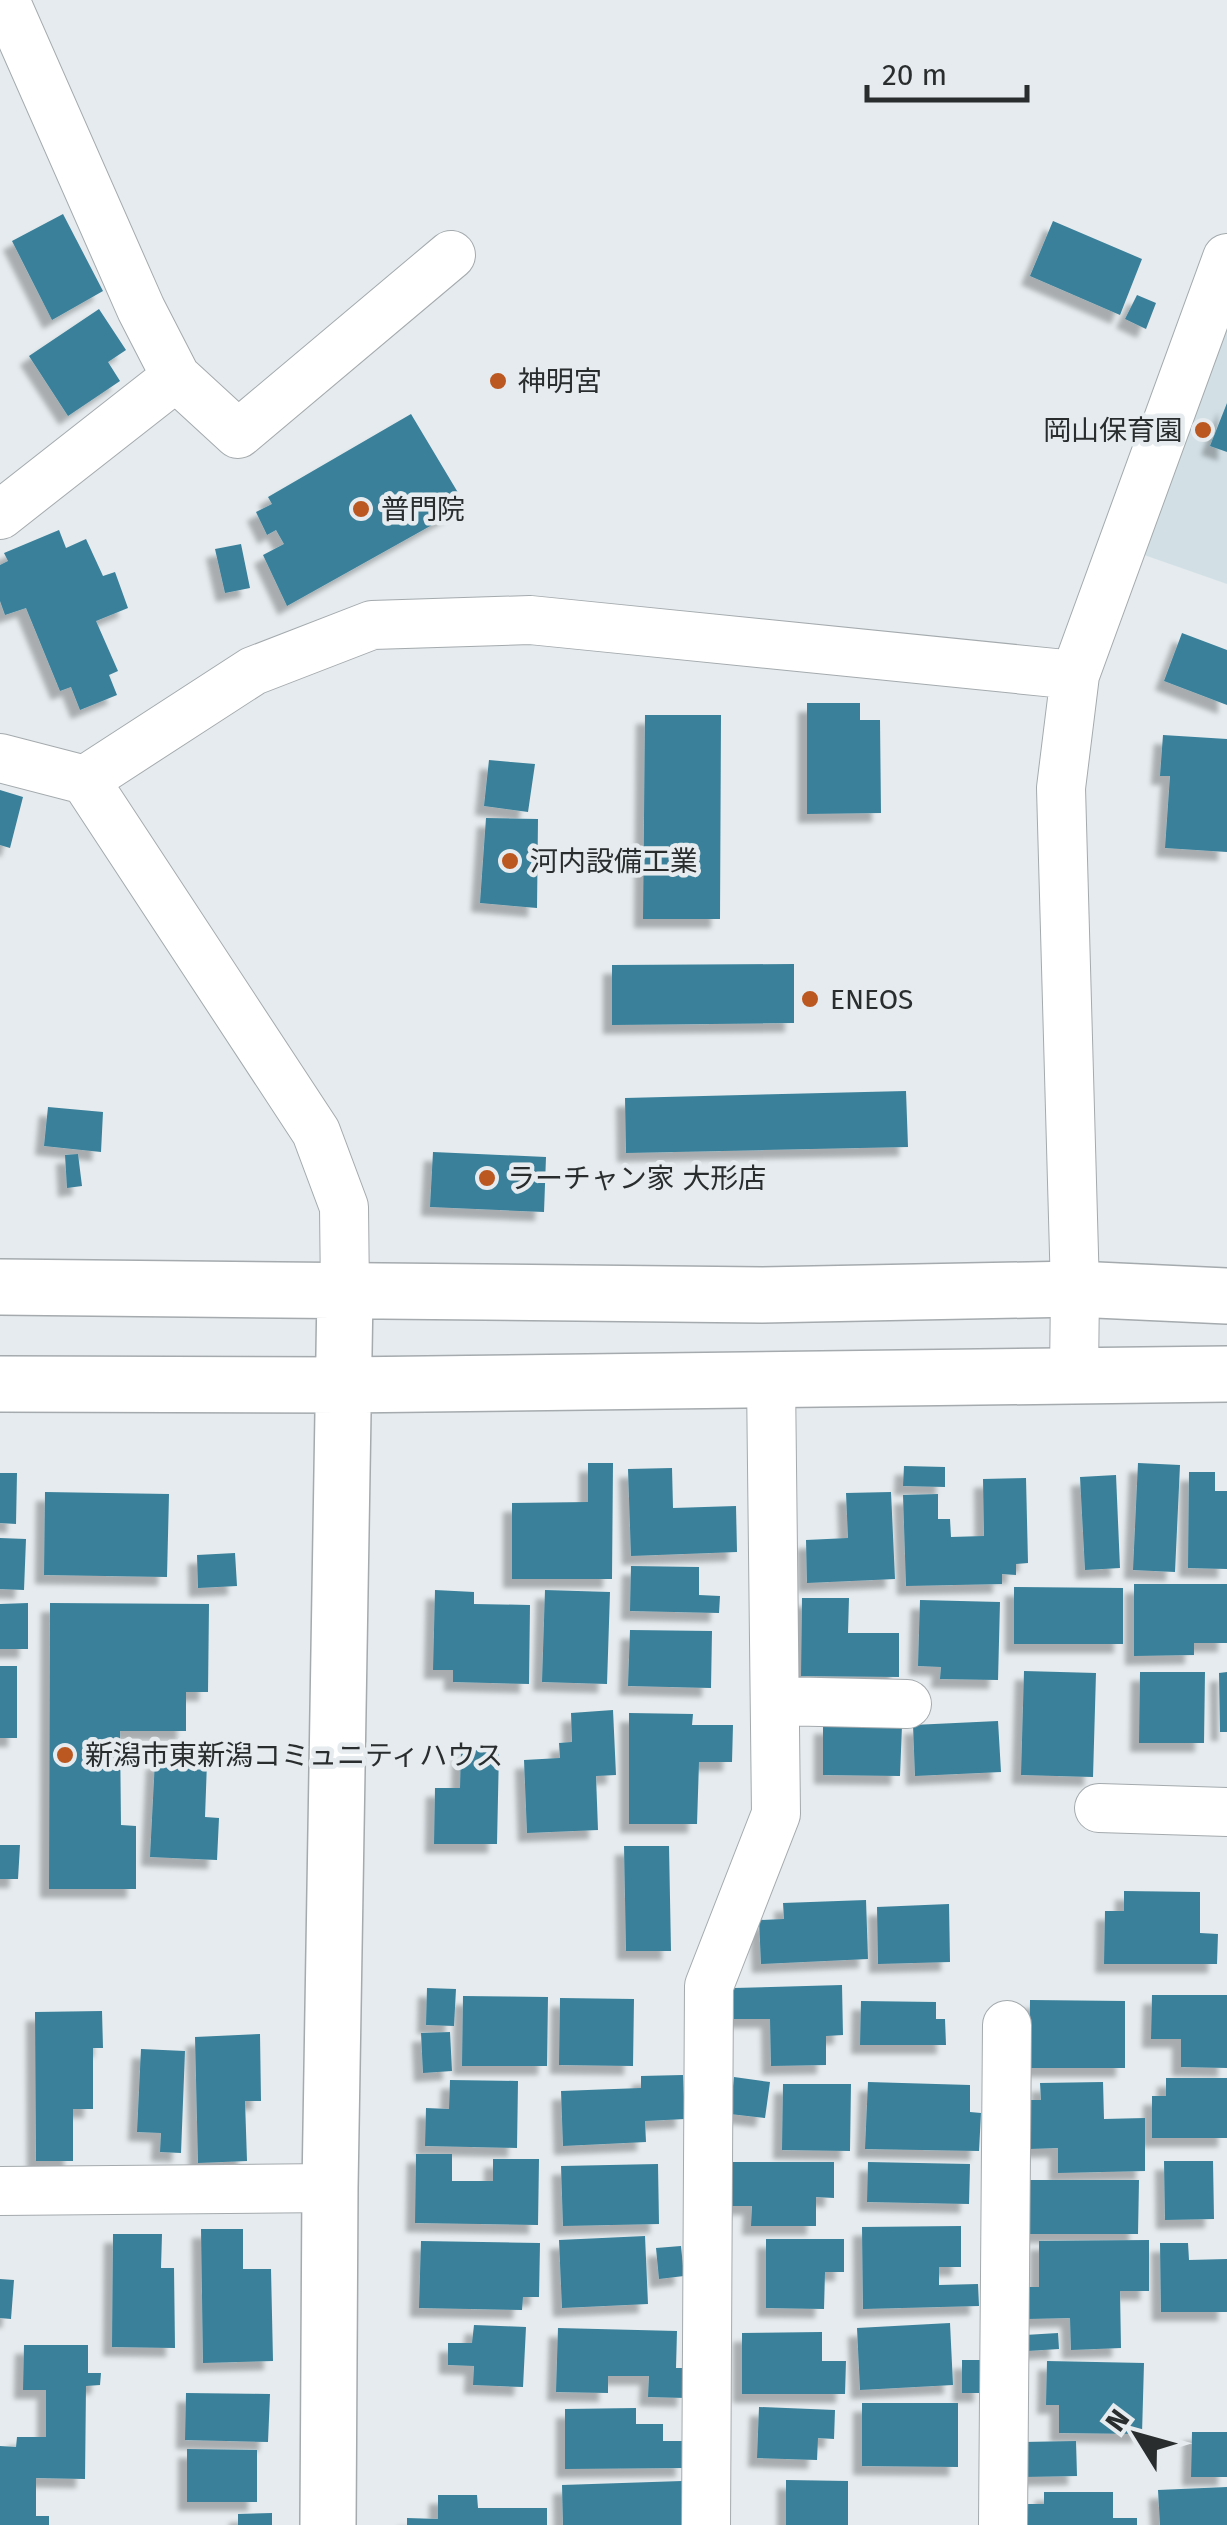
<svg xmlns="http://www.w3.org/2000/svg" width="1227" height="2525" font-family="'Fira Sans','Noto Sans JP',sans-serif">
	<defs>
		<filter id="shadow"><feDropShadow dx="-9" dy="9" stdDeviation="2.5" flood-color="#0004"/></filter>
	</defs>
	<rect width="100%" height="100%" fill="#e5ebee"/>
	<path fill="#d2e0e6" d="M1227,309V584L1130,550Z"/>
	<path fill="#3a809a" filter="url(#shadow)" d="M63,214L103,291L52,320L12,241Z
		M1053,221L1142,259L1120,315L1030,276Z
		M1137,295L1156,303L1146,329L1125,319Z
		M99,309L126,350L108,362L120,381L68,416L29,356Z
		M1227,403V452L1210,446Z
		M411,414L466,506L287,606L263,555L284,544L276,530L267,535L256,512L272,504L268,497Z
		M59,530L66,548L86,539L103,576L115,572L128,608L96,621L118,671L109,675L117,695L80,710L71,687L60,691L26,608L5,615L0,601V565L8,561L4,553Z
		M241,544L250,588L225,593L215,549Z
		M1182,633L1227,650V705L1164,681Z
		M807,703H860V720H880L881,813L807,814Z
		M645,715H721L720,919H643Z
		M1163,735L1227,739V852L1165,848L1170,776H1160Z
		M489,760L535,764L528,812L484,806Z
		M0,790L23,797L10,848L0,845Z
		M486,818L538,819L537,908L480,903Z
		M794,964V1023L612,1025V965Z
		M906,1091L908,1147L626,1153L625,1098Z
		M48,1107L103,1112L101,1152L44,1146Z
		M433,1152L546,1157L544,1212L430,1207Z
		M78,1154L82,1186L67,1188L65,1155Z
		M588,1463H613L612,1579H512V1503L588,1502Z
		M1138,1463L1180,1465L1175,1572L1133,1570Z
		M904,1466L945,1467V1487L903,1486Z
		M672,1468L673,1508L736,1506L737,1552L631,1556L628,1469Z
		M1189,1472H1215V1491H1227V1569L1188,1568Z
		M0,1473H17L16,1524L0,1523Z
		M1116,1475L1120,1568L1085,1570L1080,1477Z
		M1026,1478L1028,1563L1016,1564V1575L1002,1574V1584L906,1586L903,1495L938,1494V1519H950L951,1537L984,1536L983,1479Z
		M45,1492L169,1494L167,1577L44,1575Z
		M891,1492L895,1579L807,1583L806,1540L848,1538L846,1493Z
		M0,1538L26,1539L24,1590L0,1589Z
		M235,1553L237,1586L198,1588L197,1555Z
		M631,1566L699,1567V1595L720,1596L719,1613L630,1611Z
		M1134,1584H1227V1643H1194V1655L1134,1656Z
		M1014,1587L1123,1588V1644H1014Z
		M435,1590L474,1592V1604L530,1605L529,1684L453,1682V1670H433Z
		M545,1590L610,1592L607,1684L542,1682Z
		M802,1598H849L848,1633H899V1677L801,1676Z
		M920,1600L1000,1602L998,1680L940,1679L941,1667L918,1666Z
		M28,1603V1649H0V1604Z
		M50,1603L209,1604L208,1692H186V1731H120L121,1825L136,1826V1889H49Z
		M630,1630L712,1631L711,1688L628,1686Z
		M0,1666H17V1738H0Z
		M1024,1671L1096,1673L1093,1777L1021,1775Z
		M1140,1672H1205L1204,1743H1139Z
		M1227,1672V1732H1220L1219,1673Z
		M613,1710L616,1775L596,1776L598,1830L527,1833L524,1760L560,1758L559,1743L572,1742L571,1713Z
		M629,1713L693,1714L692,1725H733L732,1762H699L697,1824H629Z
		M998,1721L1001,1772L915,1776L913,1725Z
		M823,1725L902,1726L900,1776L823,1775Z
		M461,1750H499L497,1844H434L435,1788H460Z
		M155,1760L207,1762L205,1817L219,1818L217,1860L150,1857Z
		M0,1845H20L18,1879H0Z
		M624,1846H669L671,1951H626Z
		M1124,1891L1200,1892V1933L1218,1934L1217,1964H1104L1105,1911H1124Z
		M866,1900L868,1959L761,1964L759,1920L784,1919L783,1903Z
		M949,1904L950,1962L878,1964L877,1907Z
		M842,1985L843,2035L826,2036V2065L771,2066L770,2019H734V1988Z
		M427,1988L456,1989L454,2026L426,2025Z
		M1152,1995H1227V2068L1181,2067V2039H1151Z
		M463,1996L548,1997L547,2066H462Z
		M560,1998L634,1999L633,2066L559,2065Z
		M1030,2000L1125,2001V2068H1029Z
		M861,2001L936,2002V2019H945L946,2045H860Z
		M102,2011L103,2048H93V2109H73V2161H36L35,2012Z
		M450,2032L452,2071L423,2073L421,2033Z
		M260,2034L261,2101H245L247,2161L198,2163L195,2037Z
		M141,2049L185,2051L181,2153L160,2152L161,2133L137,2132Z
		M683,2075L685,2119L645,2121L646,2142L563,2146L561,2091L641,2088V2076Z
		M734,2077L770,2082L765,2118L730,2114Z
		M1166,2078H1227V2138H1152V2096H1166Z
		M450,2080L518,2081L517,2148L425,2146L426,2108L449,2109Z
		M868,2082L970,2085V2112L981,2113L979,2151L865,2149Z
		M1103,2082L1104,2119L1145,2118V2171L1058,2173V2148L1029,2149L1028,2100H1041L1040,2083Z
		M783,2084H851L850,2151L782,2150Z
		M416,2154H452V2181H493V2159H539L538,2225L415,2223Z
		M1164,2161H1213L1214,2219L1165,2220Z
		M729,2162H834V2198L816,2197V2226H751L752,2206H729Z
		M868,2162L970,2164L969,2204L867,2202Z
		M658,2164L659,2224L563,2226L561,2166Z
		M1025,2180H1139L1138,2234H1024Z
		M961,2226V2267H939V2285L978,2284L979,2306L863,2309L862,2227Z
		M201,2229H243V2269H271L273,2361L203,2363Z
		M113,2234H162L161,2268H174L175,2348L112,2347Z
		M645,2236L648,2304L562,2308L559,2240Z
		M766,2239H844V2272H825L824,2309L766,2308Z
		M1149,2240V2291H1120L1121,2348L1071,2350L1070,2318L1027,2319V2287H1039V2241Z
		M421,2241L540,2243L539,2297H523L522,2310L419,2308Z
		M1160,2243H1188L1189,2260L1227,2259V2312H1161Z
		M681,2246L684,2276L659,2279L656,2248Z
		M0,2279L14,2280L11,2319L0,2318Z
		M950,2323L953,2385L860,2390L857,2328Z
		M474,2325L526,2327L523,2387L473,2385L474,2366L448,2365V2343H472Z
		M558,2328L677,2331L676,2368H687L686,2398L648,2397L649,2376H608V2393L556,2392Z
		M822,2332V2361H846L845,2394H742V2333Z
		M1058,2333L1059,2349L1027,2351L1025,2335Z
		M24,2345H88V2373H101L100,2385L86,2386L85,2479L36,2478V2516H49V2525H0V2446L16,2447L17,2437H46V2390H23Z
		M962,2360H982L983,2393H962Z
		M1047,2361L1144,2363L1142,2434L1059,2433V2405H1046Z
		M186,2393L270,2394L268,2442L185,2440Z
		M862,2403H958V2467L862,2466Z
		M759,2407L835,2410L834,2439L818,2438L817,2460L757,2458Z
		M636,2408V2424H663V2441H684L685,2468L565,2469V2409Z
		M1192,2432H1227V2477H1191Z
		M1076,2441L1077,2476L1023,2477L1022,2442Z
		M187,2449L257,2450V2502H187Z
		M786,2480L848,2481V2525H786Z
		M682,2481L683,2525H563L562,2485Z
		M1227,2487V2525H1160L1158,2490Z
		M1044,2492H1113V2518H1137V2525H1028V2504H1044Z
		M438,2495H477L478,2508H547V2525H407V2518L438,2519Z
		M272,2513V2525H238V2514Z"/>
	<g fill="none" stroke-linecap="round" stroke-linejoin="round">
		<g stroke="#a4aaad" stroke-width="50">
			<path id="street" d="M5,0L141,309L176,377L238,434L451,255
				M0,515L176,377
				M0,758L85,780L253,671L372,625L530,620L1075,675
				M85,780L316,1132L344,1207L345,1293
				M1074,1375L1075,1289L1061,788L1075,675L1227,258
				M776,1701L907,1704
				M1099,1808L1227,1812
				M0,2191L330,2188
				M706,2525L709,1986L776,1814L771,1379
				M1003,2525L1007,2025"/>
		</g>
		<g stroke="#a4aaad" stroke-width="58">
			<path id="secondary" d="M0,1287L762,1295L1075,1289L1227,1296
				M0,1384L343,1385L1227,1374
				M328,2525L330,2188L345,1293"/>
		</g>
		<use href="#street" stroke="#fff" stroke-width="48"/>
		<use href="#secondary" stroke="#fff" stroke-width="55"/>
	</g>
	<g fill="#bb5821" stroke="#e5ebee" stroke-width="4">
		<circle cx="498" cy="381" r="10"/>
		<circle cx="1203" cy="430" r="10"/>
		<circle cx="361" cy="509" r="10"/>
		<circle cx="510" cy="861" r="10"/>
		<circle cx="810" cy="999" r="10"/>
		<circle cx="487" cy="1178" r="10"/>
		<circle cx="65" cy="1755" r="10"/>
	</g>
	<g text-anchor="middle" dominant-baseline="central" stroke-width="9" stroke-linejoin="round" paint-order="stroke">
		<g font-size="28" fill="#2a2d2e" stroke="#e5ebee" text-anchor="start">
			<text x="518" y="381">神明宮</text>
			<text x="1183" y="430" text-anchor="end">岡山保育園</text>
			<text x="381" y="509">普門院</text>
			<text x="530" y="861">河内設備工業</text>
			<text x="830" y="999">ENEOS</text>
			<text x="507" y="1178">ラーチャン家 大形店</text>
			<text x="85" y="1755">新潟市東新潟コミュニティハウス</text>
		</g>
	</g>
	<g transform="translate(1137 2435) rotate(307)" stroke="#e5ebee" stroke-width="8" paint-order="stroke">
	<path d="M0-8L18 38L0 25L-18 38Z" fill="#2a2d2e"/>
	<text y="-15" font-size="28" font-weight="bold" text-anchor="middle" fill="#2a2d2e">N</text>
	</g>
	<path d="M867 85v15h160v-15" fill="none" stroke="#2a2d2e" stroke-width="5"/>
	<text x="882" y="85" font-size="30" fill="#2a2d2e" stroke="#e5ebee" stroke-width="8" paint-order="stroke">20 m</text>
</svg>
